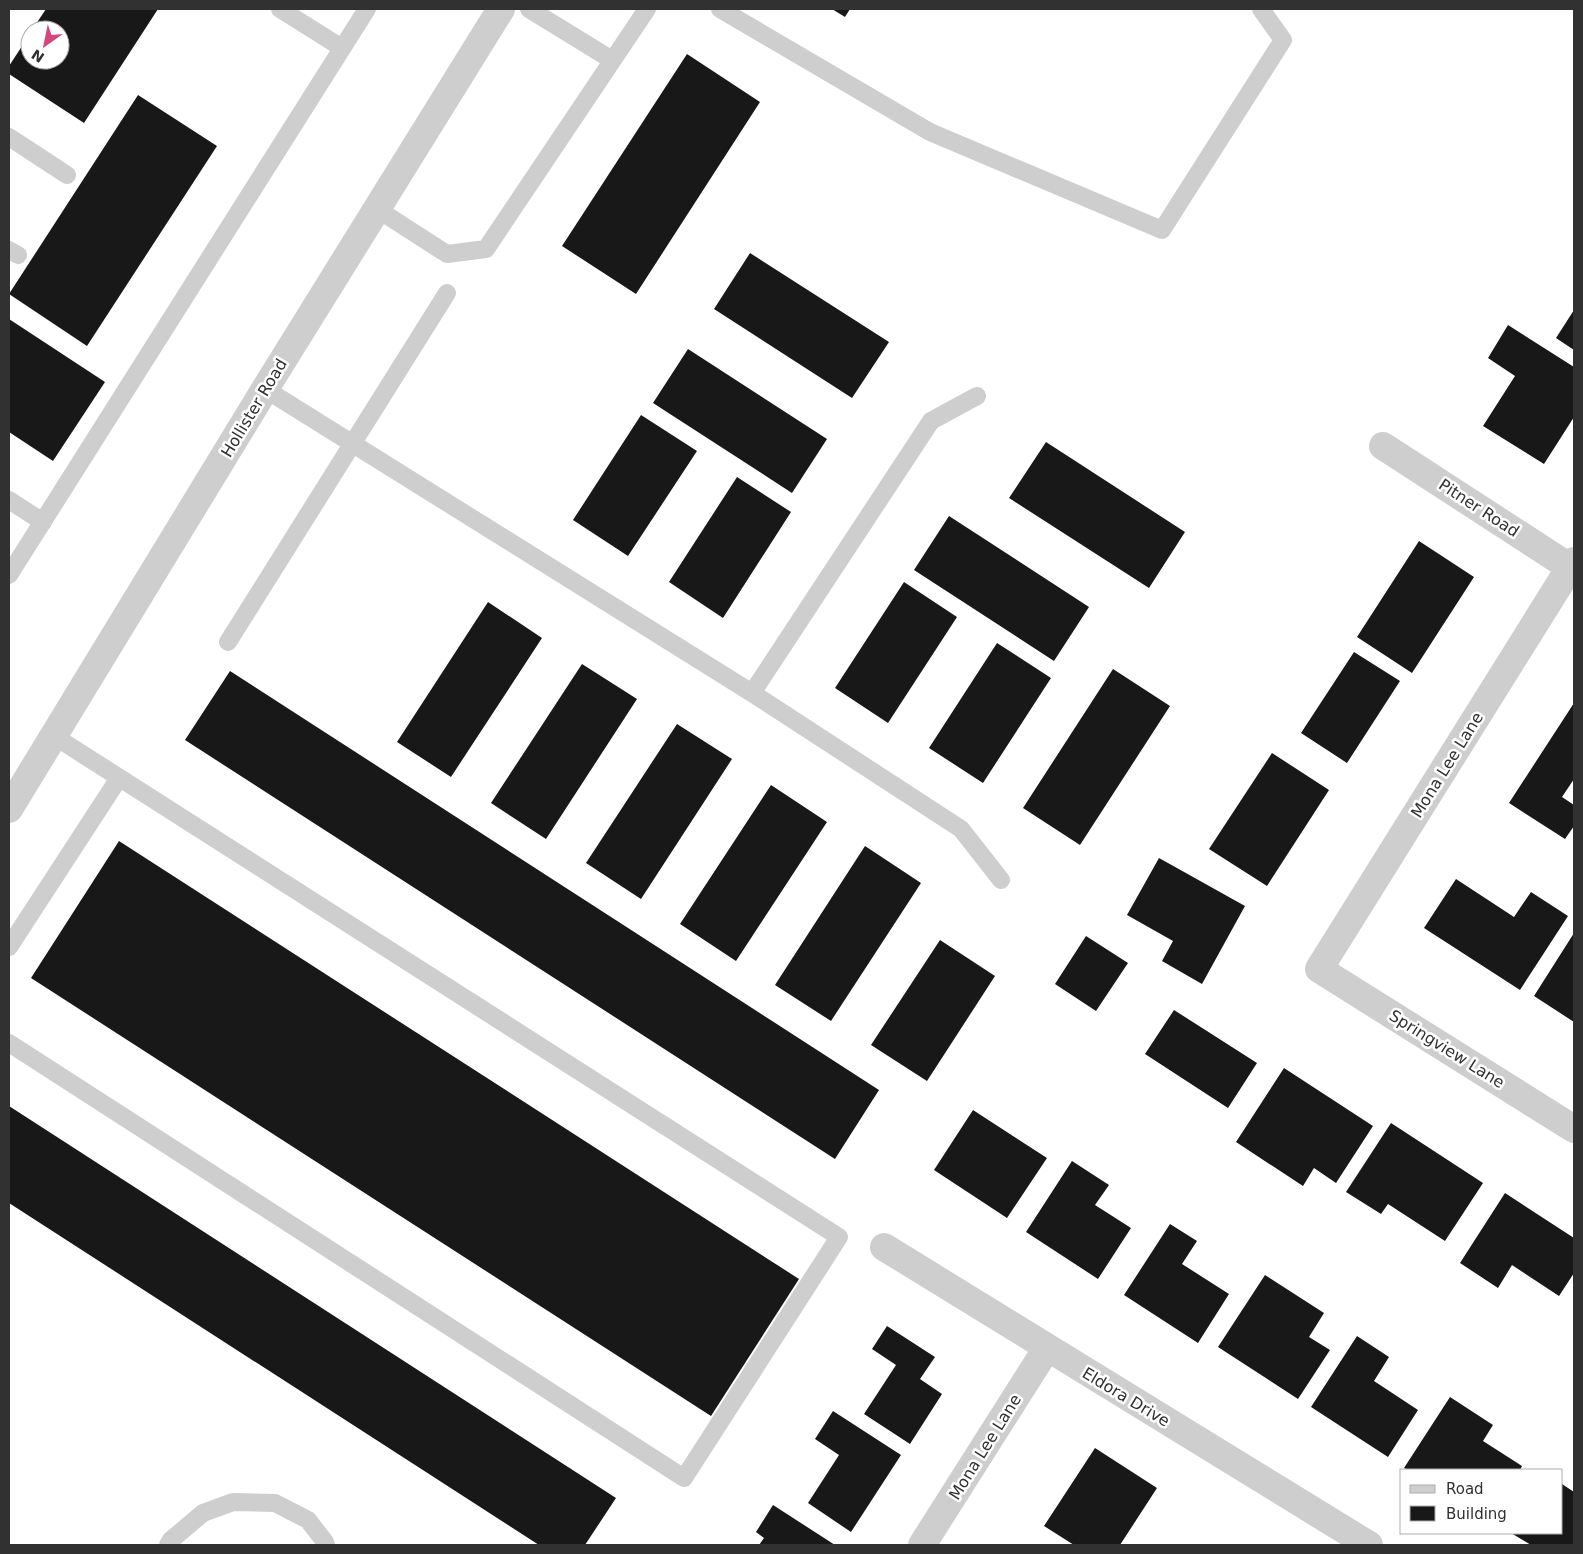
<svg xmlns="http://www.w3.org/2000/svg" width="1583" height="1554" font-family="'DejaVu Sans',sans-serif">
	<rect width="100%" height="100%" fill="#fff"/>
	<path fill="#181818" d="M46,9H158L84,123L9,74V66L30,34V60H60V30H32Z
		M832,9H850L845,17Z
		M687,54L760,102L636,294L562,246Z
		M138,95L217,146L87,346L9,294Z
		M750,253L889,342L852,398L714,309Z
		M1574,310V350L1556,338Z
		M9,319L105,382L53,461L9,432Z
		M1508,325L1574,367V417L1544,464L1483,426L1515,376L1488,358Z
		M688,349L827,439L792,493L653,403Z
		M641,415L697,451L628,556L573,520Z
		M1046,442L1185,532L1149,588L1009,498Z
		M737,477L791,512L723,618L669,582Z
		M949,516L1089,607L1054,661L914,570Z
		M1419,541L1474,577L1412,673L1357,637Z
		M904,582L957,617L888,723L835,688Z
		M488,602L542,638L451,777L397,742Z
		M997,643L1051,678L983,783L929,748Z
		M1354,652L1400,681L1347,763L1301,733Z
		M582,664L637,699L546,839L491,803Z
		M1113,669L1170,706L1080,845L1023,808Z
		M230,671L879,1090L835,1159L185,740Z
		M1574,703V779L1562,797L1574,805V826L1565,839L1509,803Z
		M677,724L732,759L641,899L586,863Z
		M1272,753L1329,790L1267,886L1209,849Z
		M771,785L827,822L736,961L680,924Z
		M119,841L799,1279L711,1416L31,978Z
		M865,846L921,883L831,1021L775,985Z
		M1159,858L1245,906L1202,984L1162,961L1173,941L1127,915Z
		M1456,879L1514,917L1531,892L1568,916L1520,990L1424,928Z
		M1574,933V1022L1534,996Z
		M1086,936L1128,963L1096,1011L1055,984Z
		M940,940L995,976L927,1081L871,1045Z
		M1174,1010L1257,1063L1228,1108L1145,1054Z
		M1284,1068L1373,1126L1336,1183L1314,1168L1303,1186L1236,1142Z
		M9,1106L616,1498L585,1545H539L9,1203Z
		M973,1110L1047,1158L1007,1218L934,1170Z
		M1391,1123L1483,1183L1445,1241L1388,1204L1381,1214L1346,1192Z
		M1072,1161L1109,1185L1095,1205L1131,1228L1098,1279L1026,1232Z
		M1505,1193L1574,1238V1273L1559,1296L1512,1265L1498,1288L1460,1263Z
		M1170,1224L1197,1241L1182,1264L1229,1294L1198,1343L1124,1295Z
		M1265,1275L1324,1313L1309,1337L1330,1350L1298,1399L1218,1347Z
		M887,1326L935,1357L920,1379L942,1394L910,1444L864,1414L896,1365L872,1349Z
		M1357,1336L1389,1357L1374,1381L1418,1410L1388,1457L1311,1407Z
		M1450,1397L1493,1425L1483,1441L1522,1466L1520,1470H1408L1404,1468Z
		M833,1411L901,1455L851,1532L808,1503L839,1455L815,1439Z
		M1095,1448L1157,1488L1120,1545H1074L1044,1526Z
		M1562,1484L1574,1492V1545H1531L1511,1533H1562Z
		M773,1505L835,1545H759L764,1538L756,1532Z"/>
	<g fill="none" stroke-linecap="round" stroke-linejoin="round">
		<path stroke="#cecece" stroke-width="18" d="M280,9L342,48
			M529,9L612,60
			M720,9L930,132L1162,230L1283,40L1261,9
			M9,137L67,175
			M377,209L447,254L486,249L647,9
			M9,250L18,255
			M265,389L752,693L961,829L1001,880
			M9,500L43,522
			M9,575L367,9
			M228,642L447,293
			M752,693L931,421L977,396
			M9,947L119,778
			M9,1043L684,1478L839,1237L54,736
			M168,1545L171,1540L203,1513L233,1502L275,1503L308,1520L325,1542L326,1545"/>
		<path stroke="#cecece" stroke-width="28" d="M1383,446L1574,570
			M1574,561L1319,969L1574,1129
			M884,1247L1369,1545
			M922,1545L1047,1348"/>
		<path stroke="#cecece" stroke-width="28" d="M9,809L265,389L501,9"/>
	</g>
	<g text-anchor="middle" dominant-baseline="central" stroke-width="5" stroke-linejoin="round" paint-order="stroke">
		<g font-size="16" fill="#313131" stroke="#fff">
			<text transform="translate(254 408) rotate(-59)">Hollister Road</text>
			<text transform="translate(1479 508) rotate(33)">Pitner Road</text>
			<text transform="translate(1447 765) rotate(-58)">Mona Lee Lane</text>
			<text transform="translate(1447 1049) rotate(32)">Springview Lane</text>
			<text transform="translate(1126 1397) rotate(31)">Eldora Drive</text>
			<text transform="translate(985 1447) rotate(-58)">Mona Lee Lane</text>
		</g>
	</g>
	<rect width="1583" height="1554" fill="none" stroke="#313131" stroke-width="20"/>
	<rect x="1400" y="1469" width="162" height="65" fill="#ffffff" stroke="#adadad"/>
	<rect x="1410" y="1485" width="25" height="8" fill="#cecece" stroke="#adadad"/>
	<text x="1446" y="1494" font-size="15" fill="#313131">Road</text>
	<rect x="1410" y="1506" width="25" height="15" fill="#181818" stroke="#adadad"/>
	<text x="1446" y="1519" font-size="15" fill="#313131">Building</text>
	<g transform="translate(45 45) rotate(213)"><circle r="24" fill="#ffffff" stroke="#adadad"/>
	<path d="M0-4L9 19L0 12L-9 19Z" fill="#d5477c"/>
	<text y="-8" font-size="14" font-weight="bold" text-anchor="middle" fill="#313131">N</text>
	</g>
</svg>
